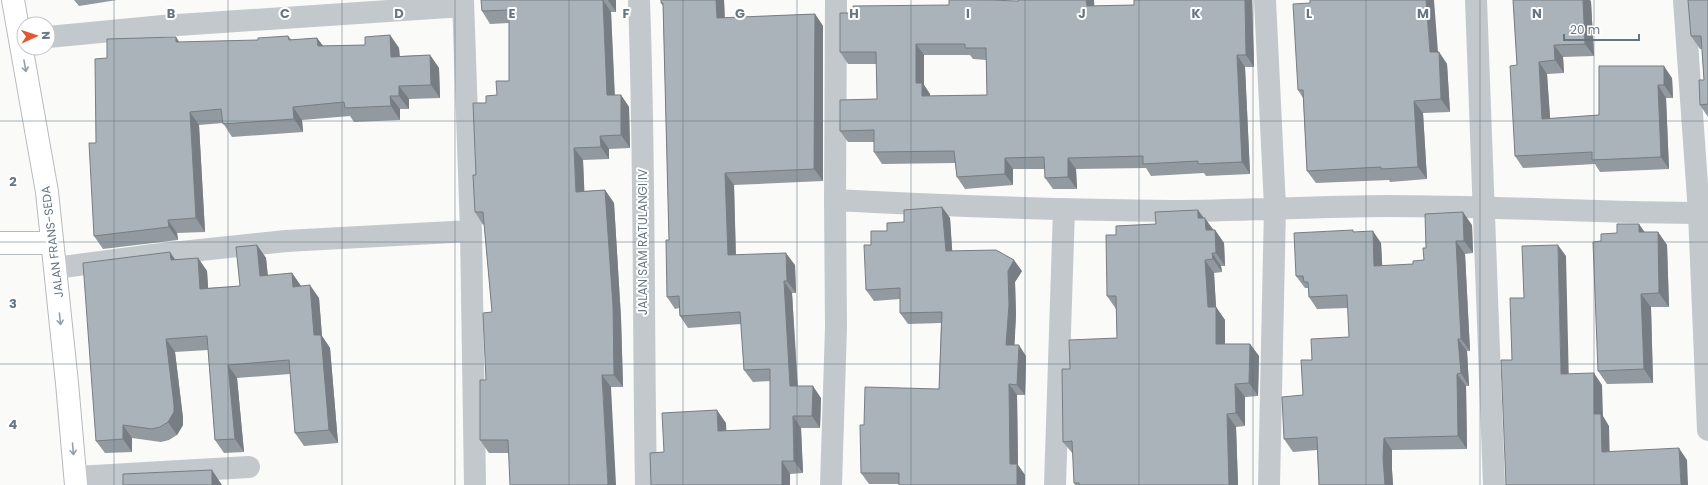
<svg xmlns="http://www.w3.org/2000/svg" width="1708" height="485" font-family="Poppins,sans-serif">
	<rect width="100%" height="100%" fill="#fafaf8"/>
	<g fill="none" stroke-linecap="round" stroke-linejoin="round">
		<g stroke="#b5babe" stroke-width="24">
			<path id="primary" d="M13,0L47,192L67,383L76,485
				M0,243H52"/>
		</g>
		<path stroke="#c3c8cc" stroke-width="22" d="M463,0L471,231L475,485
			M639,0C645,162 643,323 646,485
			M1265,0L1275,207L1269,485
			M1476,0L1494,485
			M1684,0L1699,213L1708,430
			M48,37L163,26L463,6
			M835,200C947,206 1060,210 1173,211C1244,211 1316,206 1388,206C1494,206 1601,213 1708,213
			M55,268L153,255L286,241L471,231
			M76,477L249,467
			M831,485L836,327L835,200L836,0
			M1055,485L1064,209"/>
		<use href="#primary" stroke="#fff" stroke-width="22"/>
	</g>
	<path fill="#929a9f" fill-rule="evenodd" d="M74,0H117L79,6Z
		M481,0H616V12H611L615,95H621L629,107L630,148L609,149V159L583,160L584,191L605,190L614,203L621,318L623,387H611L508,453H489L480,440L486,380L492,312L484,224L483,225L475,212L476,175L486,103L497,95L509,81V23L490,24L482,11Z
		M661,0H724L725,18L815,14L823,26V181L734,185L736,255L795,265L796,293H792L798,386L821,398L820,428H801L803,473L790,474V485H651L664,452L726,423V431L770,429V381L753,382L744,370L741,324L688,328L680,316L679,308L675,309L667,297L669,240L663,6L661,3Z
		M1134,0H1252L1254,67H1245L1250,174L1206,176L1204,173L1151,176L1146,168L1076,169L1077,189H1053L1045,178V169H1013V185L965,189L957,177L955,163L882,164L874,152V142H848L840,131L877,99V64H848L840,52L1094,6L1134,5ZM924,55H970L973,59L986,60L987,95L930,96V94L924,85Z
		M1513,0H1590L1591,2L1594,56L1563,57L1564,73L1547,74L1550,119L1599,115L1672,78L1673,98H1666L1669,169L1600,172L1595,164L1523,168L1515,156L1517,65Z
		M1708,0V117L1700,105L1704,80L1702,49H1700L1691,36Z
		M390,35L399,48L400,56L430,55L439,68L440,98L409,99V109H400V120L354,122L350,116L302,120L303,132L232,137L223,123L199,125L205,232L177,233L178,240L103,249L94,236L96,143L107,58L258,40L288,36L292,40L317,38L323,46L365,45Z
		M1439,52L1447,64L1450,112L1423,113L1427,179L1390,182L1389,180L1316,183L1307,171L1303,98L1298,90Z
		M942,207L950,218L952,251L1022,271L1015,282L1016,315L1014,345L1026,356L1025,395H1017L1018,465L1025,475V485H899V484H869L861,473L864,425L939,389L941,323L908,324L900,313V299L874,301L866,290L871,245L887,231L904,222Z
		M1203,218L1214,230H1215L1224,243L1225,266H1221L1222,272L1214,273L1216,307L1225,320V344H1250L1259,356L1258,396L1245,397V426L1236,427L1238,485H1075L1074,483L1073,454L1063,442L1070,369L1117,338L1116,309L1107,296L1116,235L1156,224Z
		M1472,225L1473,253L1465,254L1470,351H1467L1469,386H1466L1467,449L1392,450V470L1393,485H1319L1317,450L1293,452L1284,439L1303,395L1312,360L1349,337L1348,308L1317,309L1309,297L1308,288H1305L1296,276L1354,232L1381,243L1382,266L1413,264L1424,260L1426,248Z
		M1645,232H1658L1667,245L1669,307H1651L1653,383L1607,384L1598,371L1601,241Z
		M257,245L266,258L268,276L292,273L301,286L319,298L322,336L330,348L338,443L304,446L295,433L290,374L237,378L244,452L224,453L215,440L208,350L175,352L183,418V425L177,435L169,440L161,442L132,438V452L105,453L96,441L176,260L198,258L207,271L208,288L240,286Z"/>
	<path fill="#777d82" d="M603,0L611,12L615,108L607,95Z
		M608,0H616V12Z
		M716,0H724L725,30L717,18Z
		M1086,0H1094L1095,17L1087,6Z
		M1245,0H1252L1254,67L1246,55Z
		M1426,0H1434L1439,65L1430,52Z
		M1583,0H1590L1591,2L1594,56L1585,44Z
		M815,14L823,26V181L814,169Z
		M390,35L399,48L400,70L391,57Z
		M176,37L185,51L176,42Z
		M317,38L327,51L318,46Z
		M916,44L924,55V85L930,94L931,107L922,96L916,83Z
		M1554,45L1563,57L1564,73L1555,60Z
		M1439,52L1447,64L1450,112L1441,99Z
		M430,55L439,68L440,98L431,85Z
		M1237,55L1245,67L1250,174L1242,162Z
		M1539,62L1547,74L1551,131L1542,119Z
		M1664,66L1672,78L1673,98L1664,85Z
		M1658,85L1666,98L1669,169L1661,157Z
		M399,86L409,99V109L399,96Z
		M621,95L629,107L630,148L621,135Z
		M390,96L400,109V120L391,106Z
		M1414,101L1423,113L1427,179L1418,167Z
		M293,107L302,120L303,132L294,119Z
		M190,112L199,125L205,232L196,218Z
		M600,136L609,149V159L601,147Z
		M574,148L583,160L585,204L576,192Z
		M1005,158L1013,169V185L1005,174Z
		M1068,158L1076,169L1077,189L1068,177Z
		M725,173L734,185L736,267L728,255Z
		M605,190L614,203L621,318L623,387L614,375Z
		M942,207L950,218L953,262L946,251Z
		M1198,210L1206,221L1205,218L1214,231L1215,243L1198,218Z
		M1463,212L1472,225L1473,253L1464,241Z
		M168,220L177,233L178,240L169,227Z
		M1639,224L1649,238L1639,232Z
		M1215,230L1224,243L1225,266L1216,253Z
		M1373,231L1381,243L1383,279L1374,266Z
		M1658,232L1667,245L1669,307L1659,293Z
		M1456,241L1465,254L1470,351L1461,339Z
		M257,245L266,258L269,289L260,276Z
		M1558,245L1566,256L1569,386L1561,374Z
		M170,252L179,265L171,260Z
		M786,253L795,265L796,293L787,281Z
		M1212,253L1221,266L1222,272L1213,259Z
		M198,258L207,271L209,301L200,289Z
		M1014,260L1022,271L1015,282L1016,315L1014,356L1006,345L1008,271Z
		M1205,260L1214,273L1216,307L1225,320V357L1216,344L1208,307Z
		M292,273L301,286L293,287Z
		M784,281L792,293L798,398L790,386Z
		M310,285L319,298L322,336L330,348L338,443L329,430L314,335Z
		M1641,294L1651,307L1653,383L1644,369Z
		M166,339L175,352L183,418V425L177,435L168,422Z
		M1458,339L1467,351L1469,386L1461,373Z
		M1250,344L1259,356L1258,396L1249,383Z
		M1019,345L1026,356L1025,395L1017,385Z
		M228,365L237,378L244,452L235,439Z
		M1594,373L1602,385L1603,416L1609,426L1610,464L1602,452L1594,414Z
		M1457,374L1466,386L1467,449L1458,436Z
		M602,375L611,387L616,485H608Z
		M1009,384L1017,395L1018,465L1025,475V485H1017L1010,464Z
		M1235,384L1245,397V426L1236,413Z
		M813,386L821,398L820,428L812,416Z
		M717,410L726,423L727,443L718,431Z
		M1227,414L1236,427L1238,485H1229Z
		M793,416L801,428L803,473L794,461Z
		M123,425L132,438V452L123,439Z
		M1384,438L1392,450V470L1393,485H1385L1383,458Z
		M1679,448L1687,460L1688,485H1681Z
		M782,461L790,474V485H782Z
		M212,470L222,485H212Z"/>
	<path fill="#aab3b9" stroke="#777d82" fill-rule="evenodd" d="M481,0H603L607,95H621V135L600,136L601,147L574,148L576,192L605,190L613,306L614,375H602L608,485H510L508,440H480V380H486L483,313L492,312L483,212H475L473,175H476L473,103H486V96L497,95L496,81H509V10L482,11Z
		M661,0H716L717,18L815,14L814,169L725,173L728,255L786,253L787,281H784L790,386H813L812,416H793L794,461H782V485H651L650,453L664,452L662,413L717,410L718,431L770,429V369L744,370L740,312L680,316L679,296L667,297L666,240H669L663,3H661Z
		M949,0H989L1018,1V0H1086L1087,6L1134,5V0H1245L1246,55H1237L1242,162L1198,164V161L1143,164V156L1068,158V177L1045,178L1044,157L1005,158V174L957,177L954,151L874,152V130L840,131V100L877,99L876,52H840V13H853V6L949,5ZM916,44H965V48H986L987,95L922,96V83H916Z
		M1310,0H1426L1430,52H1439L1441,99L1414,101L1418,167L1381,169V167L1307,171L1303,90H1298L1293,4L1310,3Z
		M1513,0H1583L1585,44L1554,45L1555,60L1539,62L1542,119L1599,115V66H1664V85H1658L1661,157L1592,160V152L1515,156L1510,66L1517,65Z
		M1688,0H1708V104L1700,105L1699,80H1704L1701,36H1691Z
		M390,35L391,57L430,55L431,85L399,86V96H390L391,106L345,108L344,102L293,107L294,119L223,124L221,109L190,112L196,218L168,220L169,227L94,236L89,143H96L95,59L107,58V39L176,37V42L258,40V38L288,36L289,40L317,38L318,46L365,45V37Z
		M942,207L946,251L996,250L1014,260L1008,271L1009,305L1006,345H1019L1017,385L1009,384L1010,464H1017V485H899V473H861L860,425H864L865,387L939,389L942,312L900,313V288L866,290L864,245H871V231H887V223L904,222V210Z
		M1198,210V218H1205L1206,230H1215L1216,253H1212L1213,259L1205,260L1208,307H1216V344H1250L1249,383L1235,384L1236,413L1227,414L1229,485H1079V483H1074L1072,441L1063,442L1062,369H1070L1069,340L1117,338L1116,296H1107L1106,235H1116V226L1156,224L1155,212Z
		M1463,212L1464,241H1456L1461,339H1458L1461,373L1457,374L1458,436L1384,438L1383,458L1385,485H1319L1317,437L1284,439L1282,397L1303,395L1301,360H1312L1311,339L1349,337L1347,295L1309,297L1308,282H1304L1303,276H1296L1294,233L1353,230V232L1373,231L1374,266L1413,264V261L1424,260L1423,248H1426L1425,214Z
		M1617,224H1639V232H1658L1659,293L1641,294L1644,369L1598,371L1593,242L1601,241V234L1617,233Z
		M257,245L260,276L292,273L293,287L310,285L314,335H321L329,430L295,433L289,360L228,365L235,439L215,440L207,336L166,339L174,405V412L168,422L160,427L152,429L123,425V439L96,441L83,263L170,252L171,260L198,258L200,289L240,286L236,247Z
		M1558,245L1561,374L1594,373V414H1601L1602,452L1679,448L1681,485H1506L1501,360H1512L1510,298H1524L1522,246Z
		M212,470V485H123V474Z"/>
	<defs><path id="oneway-shaft" d="M-6 0H5M1.5-3L5.5 0L1.5 3" fill="none" stroke-width="1.6" stroke-linecap="round" stroke-linejoin="round"/></defs>
	<g stroke="#939fa8">
		<use href="#oneway-shaft" transform="translate(25 66) rotate(80)"/>
		<use href="#oneway-shaft" transform="translate(60 319) rotate(84)"/>
		<use href="#oneway-shaft" transform="translate(73 449) rotate(85)"/>
	</g>
	<path fill="none" stroke="#657683" stroke-width="1" stroke-opacity="0.55" d="M114,0V485M228,0V485M342,0V485M455,0V485M569,0V485M683,0V485M797,0V485M911,0V485M1025,0V485M1139,0V485M1253,0V485M1366,0V485M1480,0V485M1594,0V485M0,121H1708M0,242H1708M0,364H1708"/>
	<g text-anchor="middle" dominant-baseline="central" stroke-width="4" stroke-linejoin="round" paint-order="stroke">
		<g font-size="12" fill="#657683" stroke="#fff">
			<text transform="translate(52 242) rotate(-97)">JALAN FRANS-SEDA</text>
			<text transform="translate(642 242) rotate(-90)">JALAN SAM RATULANGI IV</text>
		</g>
	</g>
	<g font-size="13" text-anchor="middle" font-weight="bold" fill="#657683" stroke="#fff" stroke-width="4" stroke-linejoin="round" paint-order="stroke">
		<text x="171" y="18">B</text>
		<text x="285" y="18">C</text>
		<text x="399" y="18">D</text>
		<text x="512" y="18">E</text>
		<text x="626" y="18">F</text>
		<text x="740" y="18">G</text>
		<text x="854" y="18">H</text>
		<text x="968" y="18">I</text>
		<text x="1082" y="18">J</text>
		<text x="1196" y="18">K</text>
		<text x="1309" y="18">L</text>
		<text x="1423" y="18">M</text>
		<text x="1537" y="18">N</text>
		<text x="13" y="186">2</text>
		<text x="13" y="308">3</text>
		<text x="13" y="429">4</text>
	</g>
	<g transform="translate(36 36) rotate(87)"><circle r="19" fill="#ffffff" stroke="#c1c8cd"/>
	<path d="M0-3L7 15L0 10L-7 15Z" fill="#e4572e"/>
	<text y="-6" font-size="11" font-weight="bold" text-anchor="middle" fill="#657683">N</text>
	</g>
	<path d="M1564 34v6h75v-6" fill="none" stroke="#657683" stroke-width="2"/>
	<text x="1570" y="34" font-size="12" fill="#657683" stroke="#ffffff" stroke-width="3" paint-order="stroke">20 m</text>
</svg>
